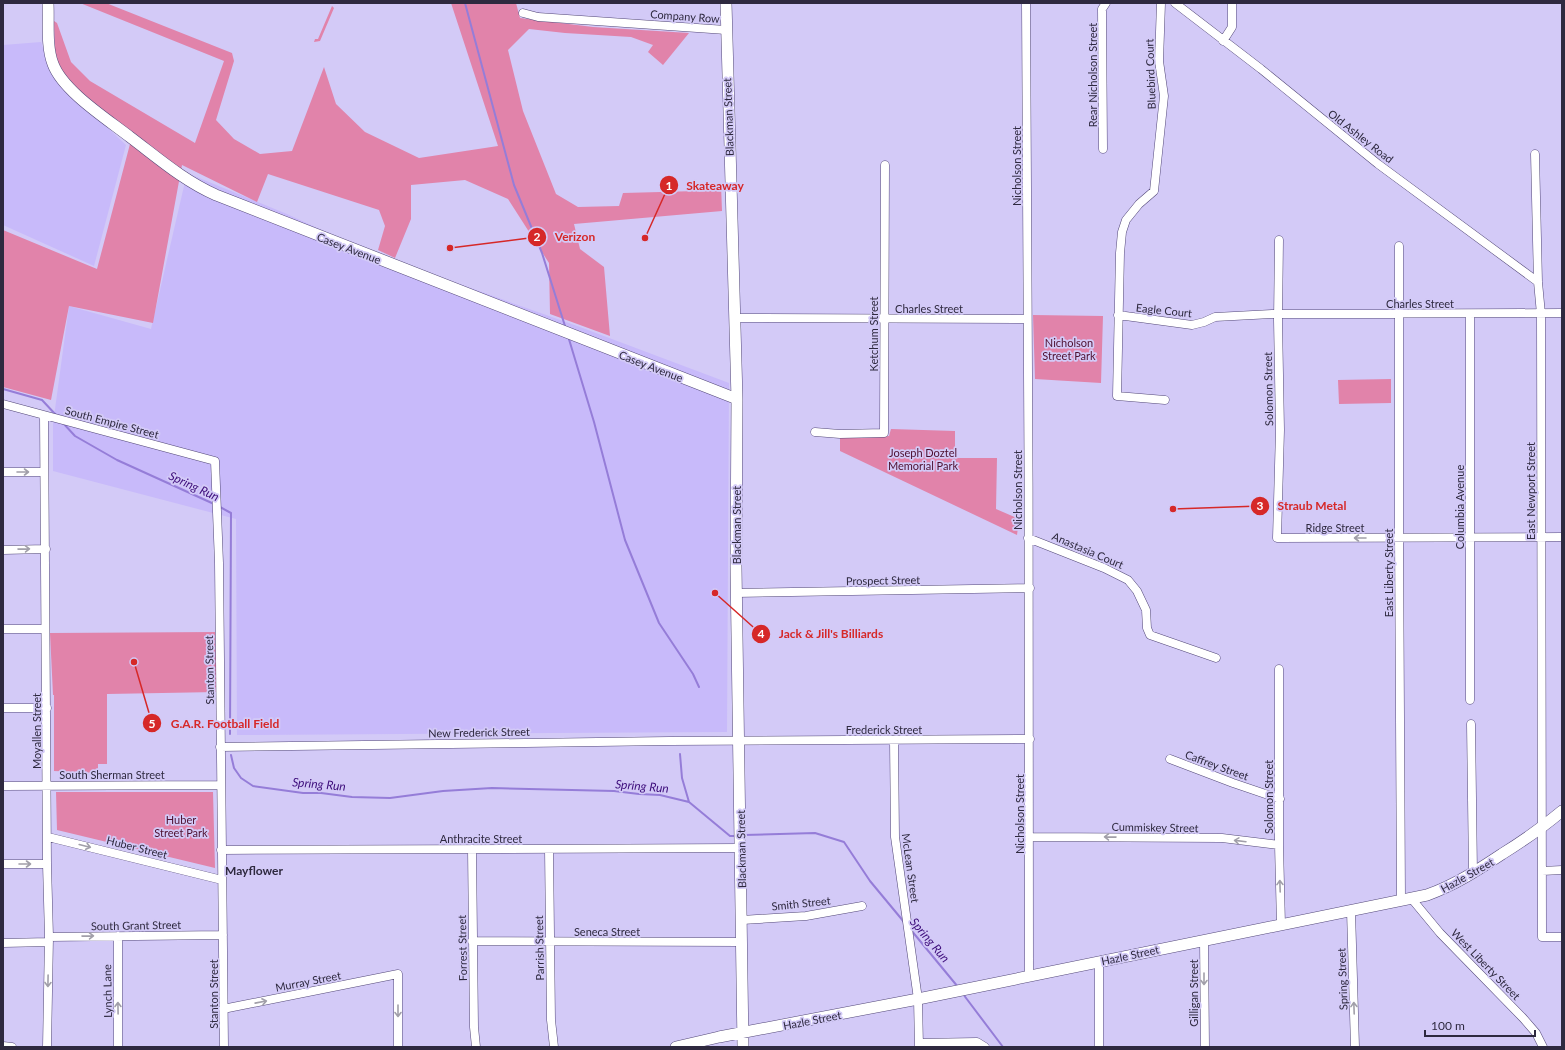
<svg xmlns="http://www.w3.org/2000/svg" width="1565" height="1050" font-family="Lato,sans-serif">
	<rect width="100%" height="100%" fill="#d3caf7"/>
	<path fill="#c8bafa" d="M41,42L54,77L126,145L94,266L3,225V45Z
		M187,173L287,214L369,252L580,327L729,383L727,732L237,735L236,519L53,471V424L69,306L151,329Z"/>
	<path fill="#e183aa" d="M80,3H106L232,53L234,61L216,120L234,139L260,154L292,151L324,67L336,104L365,132L419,158L498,146L451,3H516L520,18L593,27L689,33L663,65L648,52L653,45L631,37L565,33L529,29L508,50L523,111L556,194L578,207L619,206L623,193L698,191L712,183L721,185L722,211L574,224L580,249L604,267L610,336L550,314L549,263L508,199L465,180L411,185V219L395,258L378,250L385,226L379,210L268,174L257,202L182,165L153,323L69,306L51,400L3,387V230L97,269L130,144L64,74L55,56L54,21L57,23L71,62L90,81L195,143L224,61Z
		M332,6L334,8L320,41L314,42L315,39H318Z
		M1033,315L1103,316L1101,383L1035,379Z
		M1391,379V403L1339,404L1338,380Z
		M891,429L955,431V458H997L996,509L1019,519L1017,535L840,451V438L889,436Z
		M215,632L217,692L107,694V764H98V773L54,771V695H53L50,633Z
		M56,792H213L215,868L57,830Z"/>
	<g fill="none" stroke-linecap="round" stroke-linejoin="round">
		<path stroke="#957dd8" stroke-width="2" d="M465,3L514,185L542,253L565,326
			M568,336L594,422L625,540L659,623L693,674L699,687
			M3,389L42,400L56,415
			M63,423L75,436L117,460L214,504
			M220,507L231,513L230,734
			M680,754L682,778L689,802
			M231,755L234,768L241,778L253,786L303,793H321L352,797L390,798L443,791L492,788L614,791L639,794L660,795L689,802L730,836H736
			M744,835L815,833L844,842L870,881L904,922
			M911,930L958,987
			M963,994L1003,1047"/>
		<g stroke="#534878" stroke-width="9">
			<path id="street" d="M1026,3C1027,327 1031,652 1029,976
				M1161,3L1159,61L1164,96L1154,191L1139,204L1126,220L1122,232L1120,253L1117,396L1165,400
				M1175,3L1261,69L1378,164L1538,282
				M523,13L538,17L726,30
				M1223,41L1232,27V3
				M1103,149L1102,9L1106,3
				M1535,154L1538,282L1541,314L1542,937H1562
				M1279,240L1278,320L1280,430L1277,538L1562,537
				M1399,246V537L1401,899
				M1118,315L1192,325L1204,322L1215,317L1272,314L1562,313
				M734,318L1027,319
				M3,404L215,461L219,563L224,1047
				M44,416L47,864L49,937L47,1047
				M815,432L840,434L884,433L885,165
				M3,472H44
				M1028,538L1104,568L1128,580L1137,591L1146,610L1147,628L1150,635L1216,658
				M3,550L46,549
				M736,593L1030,588
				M3,629H45
				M1279,669V845L1281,925
				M1470,700V314
				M3,708H47
				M1471,724L1473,873
				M894,740L895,837L918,999L919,1047
				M220,747L669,741L1030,739
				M1170,759L1233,783L1280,799
				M3,786L221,785
				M48,837L222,880
				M1030,837L1222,838L1279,845
				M472,849L474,1027L476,1047
				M549,849L551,1020L554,1047
				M221,850L741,848
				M3,864H47
				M1542,871L1562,870
				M1411,898L1440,933L1523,1018L1536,1033L1543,1047
				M1351,911L1355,1047
				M742,920L806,916L862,906
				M118,936V1047
				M49,937L223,935
				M1204,940L1205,1047
				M472,941L742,942
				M3,943L49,942
				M223,1009L398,974V1047
				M919,1043L977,1042L985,1047
				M3,1046L12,1047
				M1099,1047V962"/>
		</g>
		<g stroke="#534878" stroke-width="12">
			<path id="secondary" d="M48,3C49,22 46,46 53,64C63,91 107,119 130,137C158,158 184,181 216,195L737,399
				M726,3L737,399L736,567L743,1047
				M676,1047L719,1037L918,999L1427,895C1455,885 1478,870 1502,854C1523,841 1543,827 1562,811"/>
		</g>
		<use href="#street" stroke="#fff" stroke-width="8"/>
		<use href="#secondary" stroke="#fff" stroke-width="11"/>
	</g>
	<defs><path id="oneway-shaft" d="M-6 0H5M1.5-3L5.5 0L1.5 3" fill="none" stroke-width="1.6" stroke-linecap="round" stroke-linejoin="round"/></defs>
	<g stroke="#a19fa9">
		<use href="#oneway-shaft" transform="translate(23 472)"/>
		<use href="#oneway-shaft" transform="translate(1360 538) rotate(180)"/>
		<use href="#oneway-shaft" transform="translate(24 549) rotate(-1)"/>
		<use href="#oneway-shaft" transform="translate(1110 837) rotate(-179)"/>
		<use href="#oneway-shaft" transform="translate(1240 841) rotate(-173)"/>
		<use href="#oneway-shaft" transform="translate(85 846) rotate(14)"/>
		<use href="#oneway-shaft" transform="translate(25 864)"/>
		<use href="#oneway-shaft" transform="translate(1280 886) rotate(-92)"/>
		<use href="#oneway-shaft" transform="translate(88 936) rotate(-1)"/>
		<use href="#oneway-shaft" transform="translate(1204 979) rotate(90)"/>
		<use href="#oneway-shaft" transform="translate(48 981) rotate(91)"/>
		<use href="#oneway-shaft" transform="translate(261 1002) rotate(-11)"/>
		<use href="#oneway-shaft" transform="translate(118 1008) rotate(-91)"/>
		<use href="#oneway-shaft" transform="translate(1354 1008) rotate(-92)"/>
		<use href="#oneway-shaft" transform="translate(398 1011) rotate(90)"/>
	</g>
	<g text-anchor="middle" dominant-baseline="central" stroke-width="3.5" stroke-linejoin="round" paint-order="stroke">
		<g font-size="11" fill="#2e293f" stroke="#d3caf7">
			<text transform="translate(685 16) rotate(4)">Company Row</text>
			<text transform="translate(1150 74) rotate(-92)">Bluebird Court</text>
			<text transform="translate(1092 75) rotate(-90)">Rear Nicholson Street</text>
			<text transform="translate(728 117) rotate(-92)">Blackman Street</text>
			<text transform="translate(1361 136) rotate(38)">Old Ashley Road</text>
			<text transform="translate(1016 166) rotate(-90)">Nicholson Street</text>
			<text transform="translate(349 248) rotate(21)">Casey Avenue</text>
			<text x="1420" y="303">Charles Street</text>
			<text x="929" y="308">Charles Street</text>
			<text transform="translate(1164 310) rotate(6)">Eagle Court</text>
			<text transform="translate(873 334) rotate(-90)">Ketchum Street</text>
			<text transform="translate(651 366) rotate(21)">Casey Avenue</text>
			<text transform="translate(1268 389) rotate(-91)">Solomon Street</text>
			<text transform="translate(112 422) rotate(15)">South Empire Street</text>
			<text transform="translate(1017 490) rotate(-90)">Nicholson Street</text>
			<text transform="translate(1530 491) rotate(-90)">East Newport Street</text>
			<text transform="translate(1459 507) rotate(-90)">Columbia Avenue</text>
			<text transform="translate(736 525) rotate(-90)">Blackman Street</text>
			<text x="1335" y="527">Ridge Street</text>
			<text transform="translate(1088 550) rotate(23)">Anastasia Court</text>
			<text transform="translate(1388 573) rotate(-90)">East Liberty Street</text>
			<text transform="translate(883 580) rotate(-1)">Prospect Street</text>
			<text transform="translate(209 670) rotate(-91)">Stanton Street</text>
			<text x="884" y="729">Frederick Street</text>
			<text transform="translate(36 731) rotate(-90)">Moyallen Street</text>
			<text transform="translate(479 732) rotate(-1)">New Frederick Street</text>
			<text transform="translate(1217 765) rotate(20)">Caffrey Street</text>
			<text x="112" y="774">South Sherman Street</text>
			<text transform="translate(1268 797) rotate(-90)">Solomon Street</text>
			<text transform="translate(1019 814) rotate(-90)">Nicholson Street</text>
			<text transform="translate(1155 827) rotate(1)">Cummiskey Street</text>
			<text x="481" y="838">Anthracite Street</text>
			<text transform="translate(137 847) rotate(14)">Huber Street</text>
			<text transform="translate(741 849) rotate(-91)">Blackman Street</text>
			<text transform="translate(911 868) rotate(82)">McLean Street</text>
			<text transform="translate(1467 875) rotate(-29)">Hazle Street</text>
			<text transform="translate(801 903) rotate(-6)">Smith Street</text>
			<text transform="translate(136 925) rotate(-1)">South Grant Street</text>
			<text x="607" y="931">Seneca Street</text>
			<text transform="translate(462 948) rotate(-91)">Forrest Street</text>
			<text transform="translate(539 948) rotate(-91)">Parrish Street</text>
			<text transform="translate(1130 955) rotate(-12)">Hazle Street</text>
			<text transform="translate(1486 964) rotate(46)">West Liberty Street</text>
			<text transform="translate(1342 979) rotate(-92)">Spring Street</text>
			<text transform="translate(308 981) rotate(-11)">Murray Street</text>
			<text transform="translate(107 991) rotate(-91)">Lynch Lane</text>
			<text transform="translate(1193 993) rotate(-90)">Gilligan Street</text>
			<text transform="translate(213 994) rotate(-90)">Stanton Street</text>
			<text transform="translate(812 1020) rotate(-11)">Hazle Street</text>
		</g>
		<g font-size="11" fill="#4e0f2f" stroke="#d3caf7">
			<text x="1069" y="342">Nicholson<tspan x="1069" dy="13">Street Park</tspan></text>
			<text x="923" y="452">Joseph Doztel<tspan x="923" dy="13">Memorial Park</tspan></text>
			<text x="181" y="819">Huber<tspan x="181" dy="13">Street Park</tspan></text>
		</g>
		<g font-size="12" font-style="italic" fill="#3d0d7b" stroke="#d3caf7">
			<text transform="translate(194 486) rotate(25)">Spring Run</text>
			<text transform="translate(319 784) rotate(5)">Spring Run</text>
			<text transform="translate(642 786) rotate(5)">Spring Run</text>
			<text transform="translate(930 940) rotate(50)">Spring Run</text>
		</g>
		<g font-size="12" font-weight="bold" fill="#2e293f" stroke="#d3caf7">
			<text x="254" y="870">Mayflower</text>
		</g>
	</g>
	<path fill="none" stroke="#d62828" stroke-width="1.5" d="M645 238L669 185M450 248L537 237M1173 509L1260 506M715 593L761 634M134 662L152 723"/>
	<g fill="#d62828" stroke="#d3caf7" stroke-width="1.5">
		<circle cx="645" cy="238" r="4"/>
		<circle cx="450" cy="248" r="4"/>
		<circle cx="1173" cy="509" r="4"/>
		<circle cx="715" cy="593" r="4"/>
		<circle cx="134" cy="662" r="4"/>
		<circle cx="669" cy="185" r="10"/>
		<circle cx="537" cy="237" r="10"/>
		<circle cx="1260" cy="506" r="10"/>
		<circle cx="761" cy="634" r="10"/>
		<circle cx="152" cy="723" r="10"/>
	</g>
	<g font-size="12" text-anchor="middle" font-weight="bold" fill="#fff">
		<text x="669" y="190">1</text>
		<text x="537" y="241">2</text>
		<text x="1260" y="510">3</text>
		<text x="761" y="638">4</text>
		<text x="152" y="728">5</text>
	</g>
	<g font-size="12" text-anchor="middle" font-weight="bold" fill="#d62828" stroke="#d3caf7" stroke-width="3.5" stroke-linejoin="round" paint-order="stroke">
		<text x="715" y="190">Skateaway</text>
		<text x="575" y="241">Verizon</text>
		<text x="1312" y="510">Straub Metal</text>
		<text x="831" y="638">Jack &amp; Jill's Billiards</text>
		<text x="225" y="728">G.A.R. Football Field</text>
	</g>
	<rect width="1565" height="1050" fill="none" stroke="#2e293f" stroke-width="8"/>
	<path d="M1425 1030v6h110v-6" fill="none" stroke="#2e293f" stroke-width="2"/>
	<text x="1431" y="1030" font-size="12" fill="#2e293f" stroke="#d3caf7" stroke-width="3" paint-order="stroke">100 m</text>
</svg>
